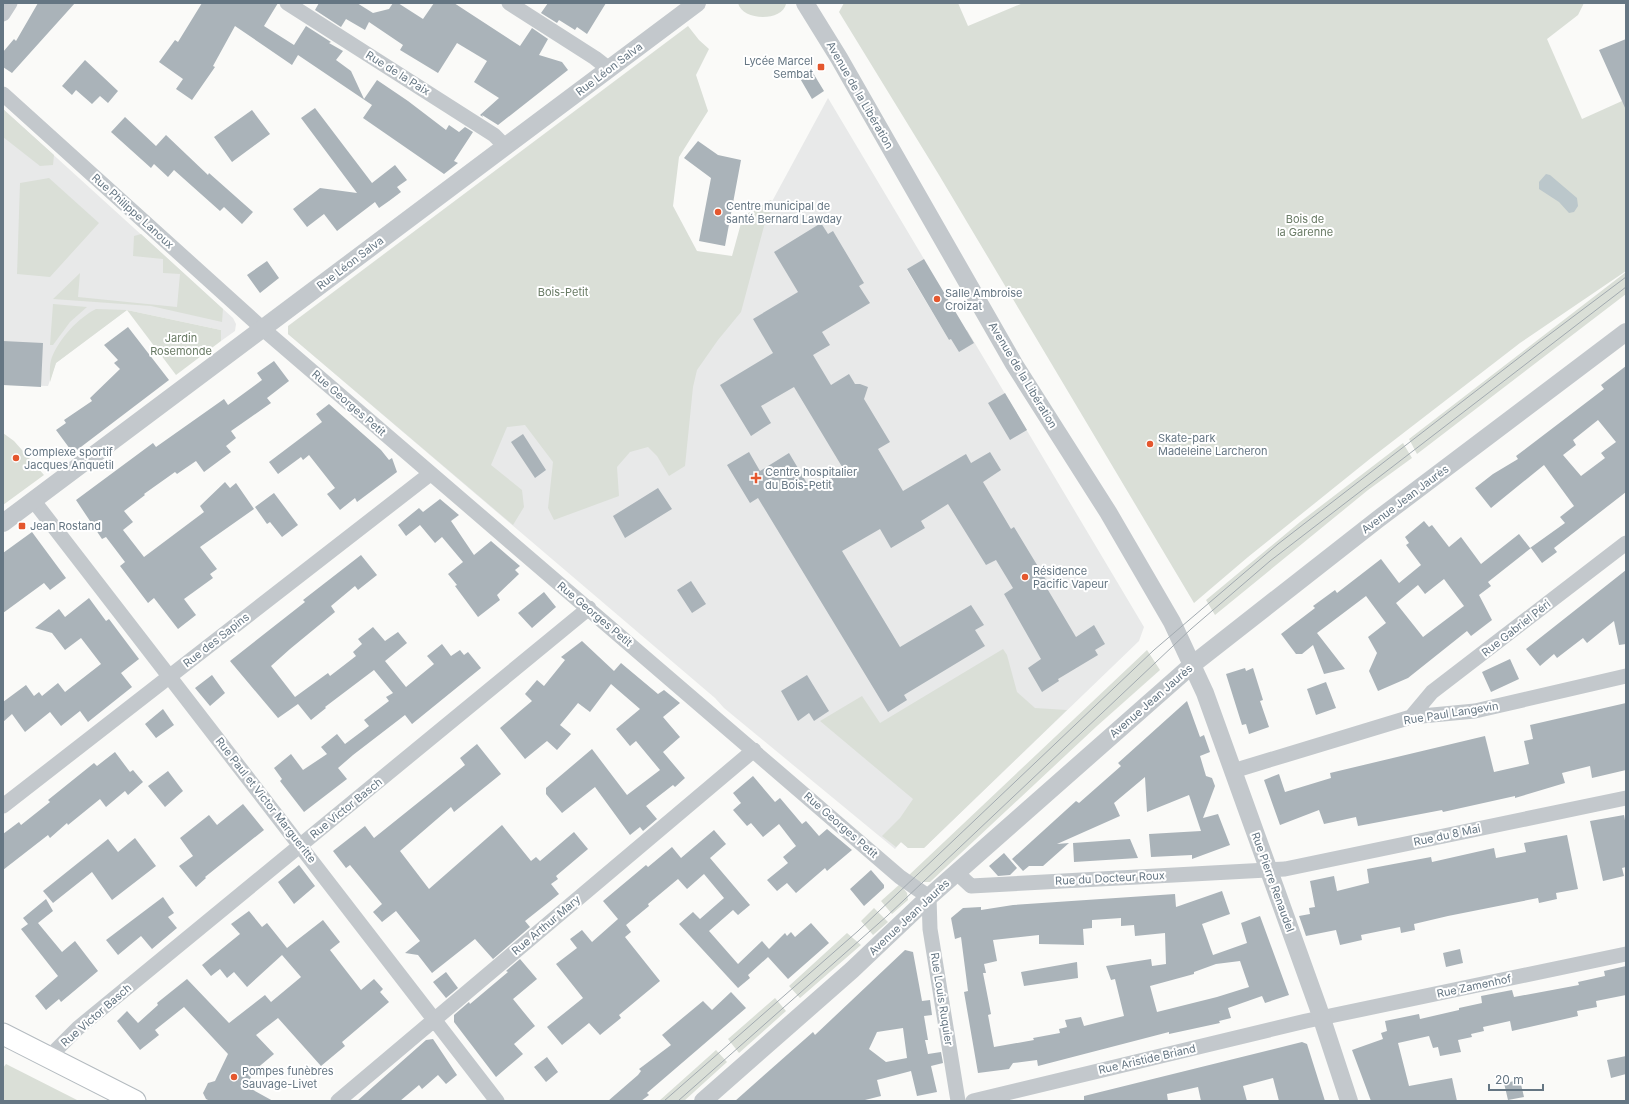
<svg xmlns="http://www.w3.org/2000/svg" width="1629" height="1104" font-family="Inter,sans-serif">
	<rect width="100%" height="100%" fill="#fafaf8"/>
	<path fill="#e8e9e9" d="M828,98L924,259L907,270L949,340L967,330L1144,627L1139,641L924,848H908L901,842L895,849L724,708L715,698L288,334V326L677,261L738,270L756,231Z
		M3,109L233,318L236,324L235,331L221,341V330L127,310L56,363L48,386L3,385Z"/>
	<path fill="#dadfd7" d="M738,3H786V4C782,22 742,21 738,3Z
		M844,3H958L968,26L1023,3H1584L1578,15L1547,39L1582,119L1622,101L1626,108V271L1520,343L1371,458L1248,557L1194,603L939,175L839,12Z
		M688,26L699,40L709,49L696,75L708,111L679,157L673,206L697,251L732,256L743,216L771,200L777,209L767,215L741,312L718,340L697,370L693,387L685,466L669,476L657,456L648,447L630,452L617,467L619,496L554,520L548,508L553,462L525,425L507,427L491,465L522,490L524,507L513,525L288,334V326Z
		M3,109L54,155L53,165L40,166L3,137Z
		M49,178L99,223L50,277L17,274L20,183Z
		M141,234L223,309L222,322L151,306L53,299L80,273L78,297L177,307L180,274L163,273V259L133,256L134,236Z
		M1626,272V294L1417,454L1409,439Z
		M53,304L87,307L70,322L53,345H50Z
		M96,309L127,310L221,330V341L176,375L127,310L56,363L50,382C50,375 49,364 52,357C60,338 78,318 96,309Z
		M3,433L14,441L44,475L3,505Z
		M1403,443L1412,458L1368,490L1215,615L1206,600L1300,522Z
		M1003,649L1007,655L1017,692L1035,708L1067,710L924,848H908L901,842L896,847L882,836L900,818L913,799L820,721L862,696L880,723Z
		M1147,650L1160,670L1097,726L930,882H919L908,876Z
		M900,884L907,893L908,900L892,914L881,901Z
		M874,908L888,922L873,935L861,921Z
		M847,933L861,945L800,998L789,986Z
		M775,998L786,1011L739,1053L728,1039Z
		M716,1050L727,1062L684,1101H659Z
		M6,1064L79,1101H3V1068Z"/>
	<path fill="#bbc7cb" d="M1546,174L1550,175L1577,198L1578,206L1574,212L1569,213L1559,202L1539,189V182Z"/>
	<path fill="#aab3b9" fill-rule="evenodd" d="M38,3H75L12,73L3,67V52L14,39L16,41Z
		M202,3H278L264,26L294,45L306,26L331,42L329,43L343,51L336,60L351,71L364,99L377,80L408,101L446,130L449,125L459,132L465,127L473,132L454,161L458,163L444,174L363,118L372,105L298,55L292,65L235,26L213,66L215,67L192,100L176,89L183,79L159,62L175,40L178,42Z
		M319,3H357L373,13L389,9L393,3H398L423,19L434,3H454L520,46L532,28L548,39L539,55L562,62L568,70L498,125L482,115L483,117L480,115L499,98L474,82L487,61L457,43L438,73L400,50L403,45L369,22L365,30L346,19L341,27L315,10Z
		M548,3H606L587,34L577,27L575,30L559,20L557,23L541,13Z
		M1626,39V110L1599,50Z
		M85,60L118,91L108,103L100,96L92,104L76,90L72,95L62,86Z
		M810,68L824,91L812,99L798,75Z
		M315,108L372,183L395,165L407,180L397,187L401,192L389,201L379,208L375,202L337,231L324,214L307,227L293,209L320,188L357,193L301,118Z
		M252,110L270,134L232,162L214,137Z
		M125,117L156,146L166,135L208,175L209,173L253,212L242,224L224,207L220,211L174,170L168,177L154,164L151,168L111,132Z
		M698,141L718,155L741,160L725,246L699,241L711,178L684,158Z
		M821,223L828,234L833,231L864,283L859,286L870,303L822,332L830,345L813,355L831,385L849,374L855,384H860L868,387L864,399L890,442L878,449L903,491L966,454L971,463L990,452L1001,470L983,482L1011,529L1014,527L1051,588L1048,590L1076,637L1094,625L1105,644L1095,650L1098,655L1058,679L1059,681L1042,692L1028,668L1041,659L1004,594L1013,588L996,560L986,565L948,504L921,521L925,528L891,548L880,529L842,551L900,647L971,605L984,625L975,630L985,646L904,695L907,700L888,712L758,498L750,503L727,465L749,452L760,471L789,453L811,490L844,470L794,387L761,406L771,423L751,436L720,385L773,353L753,319L798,292L774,252Z
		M924,259L974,343L959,352L951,339L949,340L907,269Z
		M267,261L279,278L260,293L247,275Z
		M128,327L169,380L73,453L56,430L66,423L64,420L92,401L90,398L120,369L114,363L118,360L104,345Z
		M3,341L43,343L41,387L3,385Z
		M274,361L289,381L267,398L271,403L231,431L236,438L226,446L231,452L204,472L196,461L177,474L175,472L144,494L145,495L124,511L133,522L123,530L144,557L204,512L200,506L225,482L230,488L236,483L254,509L200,547L217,569L210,574L213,578L184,599L196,615L178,629L154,598L148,603L120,566L125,562L106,537L102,539L76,500L153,443L156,447L224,399L228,405L262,380L257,373Z
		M1626,366V492L1554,548L1557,552L1542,563L1531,548L1488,582L1491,586L1479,595L1492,620L1471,636L1467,631L1408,678L1378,691L1369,671L1377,653L1368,637L1386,623L1366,596L1317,633L1345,669L1324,674L1313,645L1302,654H1296L1281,634L1315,608L1313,606L1335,590L1337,593L1381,559L1399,583L1421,565L1406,545L1409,543L1405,537L1424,521L1429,527L1432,525L1449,547L1461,537L1481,564L1519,534L1530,548L1565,523L1560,517L1574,506L1544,465L1491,508L1475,488L1493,474L1518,459L1516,456L1604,389L1601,385ZM1598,420L1616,442L1601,453L1605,458L1581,476L1563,455L1576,445L1573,440ZM1444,579L1464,606L1423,637L1396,603L1418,585L1425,594Z
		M1005,393L1027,430L1010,440L988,403Z
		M329,404L381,450L389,460L392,458L397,472L357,502L355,498L340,510L327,494L335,488L309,455L303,460L301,457L278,474L269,462L322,422L316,414Z
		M523,434L546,470L535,478L511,442Z
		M658,488L672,509L625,538L613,516Z
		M274,493L298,525L282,537L270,522L267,524L255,507Z
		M440,499L459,515L451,521L474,555L491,541L520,566L515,570L519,574L497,595L500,600L478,617L455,586L457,585L448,574L463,562L442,537L435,543L420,525L406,536L398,525L419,508L423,512Z
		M32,532L66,578L50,590L44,583L3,613V553Z
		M361,555L377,575L358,590L355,586L331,606L335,612L290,649L271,666L295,697L328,673L330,676L356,656L353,652L362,644L358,639L373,627L385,641L398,632L407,643L385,661L406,687L434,664L427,656L442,644L451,656L460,650L464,655L468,652L481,668L412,724L405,715L353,755L338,768L347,779L304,812L280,781L282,779L274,768L291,754L303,770L327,754L321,747L337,734L345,744L369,726L364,720L389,701L386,697L393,693L374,670L325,707L326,708L311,720L298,704L278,718L230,661L305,602L303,600Z
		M1626,570V644L1619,645L1614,621L1587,643L1583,638L1557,658L1554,654L1540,666L1526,649Z
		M691,581L706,604L692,613L677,590Z
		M544,592L556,607L532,628L518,613Z
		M89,598L106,621L109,619L139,659L121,673L132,687L88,722L80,711L61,726L50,712L25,732L12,714L3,722V702L26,685L34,696L39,692L42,696L58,683L65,692L101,664L81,638L65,650L52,633L35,628L59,609L65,617Z
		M582,641L614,671L621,663L658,694L664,690L680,703L663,717L680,737L663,752L685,778L675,787L673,785L646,806L657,819L643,831L640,827L630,835L595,787L562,813L546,794V788L592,749L627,795L660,770L636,741L630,746L616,729L640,709L611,684L590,712L578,703L560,725L571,734L557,750L547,741L525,759L500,728L532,701L525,694L537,680L544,686L565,660L561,657Z
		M1510,659L1519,679L1491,692L1482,672Z
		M1245,668L1246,671L1253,668L1263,700L1260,701L1269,727L1249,734L1246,724L1242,725L1226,674Z
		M212,675L225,693L210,706L195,688Z
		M807,675L829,711L814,721L809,713L798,721L781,691Z
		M1326,682L1336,708L1316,715L1307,689Z
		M1187,701L1200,737L1204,735L1210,752L1200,756L1206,776L1212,778L1215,786L1203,818L1218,814L1230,845L1192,859V855L1151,857L1149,834L1201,831L1189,795L1147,812L1145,777L1114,803L1120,816L1057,844L1069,843L1043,866H1029L1023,871L1012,859L1076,801L1079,803L1121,766L1118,763Z
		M1626,703V770L1592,778L1590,766L1562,773L1565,783L1515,798V796L1443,812L1442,810L1358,826L1356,817L1324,824L1319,810L1280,825L1264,780L1279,774L1285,792L1331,778L1330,773L1485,736L1494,772L1529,764L1524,741L1533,739L1530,725Z
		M163,709L174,725L156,738L145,724Z
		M477,744L501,774L454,812L451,807L400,851L429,889L502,825L531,861L536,857L540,861L574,832L588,849L556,876L558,879L551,884L559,894L525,921L530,927L493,959L475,939L432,973L418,955L405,953L420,941L396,911L382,922L373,912L382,904L350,865L346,868L333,851L365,826L374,838L465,765L460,758Z
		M115,752L130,772L133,770L143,782L128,795L125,791L106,807L100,799L68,825L67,823L50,838L48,835L3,870V834L19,822L21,825L50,802L48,800L94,763L97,766Z
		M168,771L183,791L165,807L148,786Z
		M753,776L775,802L780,798L802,824L806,821L819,836L827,829L852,850L827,871L825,868L796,893L787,883L777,891L767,880L788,863L783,857L796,846L779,824L763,837L751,823L747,826L733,810L741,803L733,793Z
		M243,804L264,830L205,877L206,878L196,887L179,866L193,856L180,838L209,815L217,825Z
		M1624,815L1626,826V867L1622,868L1624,876L1603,881L1590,821Z
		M714,830L726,844L710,858L750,905L738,915L733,910L709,931L738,964L762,941L769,949L785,933L787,936L791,932L795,937L811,923L829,943L788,979L768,957L748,975L750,978L738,988L679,924L693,912L700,919L724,898L704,874L687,889L678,879L648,904L649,906L626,925L631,932L625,937L660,981L619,1015L621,1018L600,1035L589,1023L562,1045L547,1027L583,998L556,964L577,948L570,939L582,930L592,942L618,919L603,901L646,865L648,867L672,847L681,858Z
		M1567,835L1578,889L1556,893L1557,899L1539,903L1538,898L1448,916L1414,924L1415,930L1401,933L1400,927L1361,935L1362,940L1340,945L1336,930L1306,936L1299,916L1310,914L1309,908L1315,907L1310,881L1334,876L1337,891L1369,883L1367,869L1431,857L1432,862L1494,848L1496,858L1526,852L1524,843Z
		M135,838L156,866L112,900L92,872L53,903L43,891L108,839L118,852Z
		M1130,839L1138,858L1074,862L1073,843Z
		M1004,853L1017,868L1010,875L998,876L989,866Z
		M299,865L315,886L294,904L278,882Z
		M871,870L884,885V888L864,906L850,889Z
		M1222,891L1230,914L1202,924L1213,955L1247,943L1241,923L1260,916L1289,995L1265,1003L1262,996L1228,1008L1231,1018L1219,1021L1220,1023L1169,1034V1032L1038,1066L1037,1060L1013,1063L1009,1069L978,1073L964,992L968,991L961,937L955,939L951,918L963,908L981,907V910L1013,905L1175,894L1176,907ZM1121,918V926L1134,925L1135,936L1165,933L1166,964L1152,966L1151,959L1106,966L1111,980L1115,979L1124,1016L1084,1026L1081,1017L1065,1020L1067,1027L1059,1029L1060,1033L1033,1038L1034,1040L994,1047L988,1015L991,1014L983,973H986L984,964L997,961L993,940L1039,935V944L1084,945L1083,929L1092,928V920ZM1240,961L1249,987L1217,997L1157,1012L1150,986L1194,974V972L1216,964Z
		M163,897L174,913L168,917L177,928L152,949L141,936L118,955L106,940Z
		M46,899L53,911L38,923L62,952L75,941L98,971L61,1002L59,999L46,1010L35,996L58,976L21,929L28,924L23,918Z
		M249,911L262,927L267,923L287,948L323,920L340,942L330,950L361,990L374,979L383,989L380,992L389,1002L342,1042L345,1046L321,1066L278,1018L256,1035L274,1054L255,1070L246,1086L273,1101H210L206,1099L203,1093L208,1083L215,1081L228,1054L184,1007L155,1030L159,1035L140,1050L117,1021L127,1011L138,1023L158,1005L157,1003L187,979L229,1023L265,995L271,1002L301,977L282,955L247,987L234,972L227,978L220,969L211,976L202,965L240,934L231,924Z
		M1460,949L1463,963L1446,967L1443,953Z
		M905,950L913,952L922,1001L930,1000L932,1015L924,1016L928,1040H925L928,1054L941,1052L943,1063L931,1066L937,1092L917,1096L911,1071L877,1080L881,1096L861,1101H735L813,1032L815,1035ZM903,1028L907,1058L886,1062L869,1049L877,1032Z
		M520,959L537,979L513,999L535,1026L514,1044L523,1054L496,1077L454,1022V1015L469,1002L470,1004L508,972L506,971Z
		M1077,962L1078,978L1024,986L1021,972Z
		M1626,966V995L1596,1001L1597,1007L1577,1011L1578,1016L1512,1031L1510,1021L1483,1027L1484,1031L1471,1034L1472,1037L1458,1040L1461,1052L1440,1056L1438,1047L1433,1048L1429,1036L1398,1043L1409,1086L1452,1078L1457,1101H1371L1352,1050L1383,1039L1381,1033L1387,1031L1385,1021L1419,1014L1420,1019L1459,1010V1008L1482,1003L1481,996L1512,990L1514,997L1579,985L1578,982L1605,976L1604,971Z
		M446,972L458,988L446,998L433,982Z
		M731,992L746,1008L647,1093L649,1095L641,1101H608L638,1075L641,1071L639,1069L671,1045L662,1035L703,1001L712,1010Z
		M433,1039L457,1075L446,1084L438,1075L422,1089L419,1085L400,1101H357L426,1040Z
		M1302,1042L1307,1044L1325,1101H1279L1273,1078L1243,1086L1247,1101H1201L1198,1087L1167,1094L1168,1101H1084V1096Z
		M1626,1056V1074L1611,1078L1607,1060Z
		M547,1057L558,1072L546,1082L534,1067Z
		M1520,1080L1524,1097L1508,1100L1504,1083Z"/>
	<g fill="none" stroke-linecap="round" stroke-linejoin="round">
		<g stroke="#b3babf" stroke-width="23">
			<path id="secondary" d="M3,1034L135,1101"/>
		</g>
		<path stroke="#c3c8cc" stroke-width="15" d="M287,3L494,135L506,147
			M509,3L595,58L609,69
			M3,14L10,3
			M3,94L263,329L900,877L929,897L930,929L958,1101
			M33,500L497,1101
			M1411,717L1432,692L1626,543
			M1233,771L1411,717L1475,711L1626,676
			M3,806L430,474
			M957,873L971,886L1285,869L1626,798
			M49,1057L78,1028L589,608
			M338,1101L754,750
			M973,1101L1306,1021L1626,954"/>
		<path stroke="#c3c8cc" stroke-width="18" d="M805,3L839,58L1014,364L1108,512L1172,622L1205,693L1318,1007L1349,1101
			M3,523L697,3
			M703,1101L852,970L929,897L1192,665L1377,520L1626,332"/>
		<use href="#secondary" stroke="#fff" stroke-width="21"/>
		<path stroke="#a2aab0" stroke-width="1" d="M664,1101L858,931L1154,650L1278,544L1538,343L1626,277
			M678,1101L887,916L1191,629L1270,561L1626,287"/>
	</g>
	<g fill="#e4572e" stroke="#fff" stroke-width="1.5">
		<rect x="817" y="63" width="8" height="8" rx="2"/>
		<circle cx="718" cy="212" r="4"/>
		<circle cx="937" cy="299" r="4"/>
		<circle cx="1150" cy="444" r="4"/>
		<circle cx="16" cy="458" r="4"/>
		<path d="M754 472h4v4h4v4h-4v4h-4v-4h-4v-4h4z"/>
		<rect x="18" y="522" width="8" height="8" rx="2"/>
		<circle cx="1025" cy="577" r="4"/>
		<circle cx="234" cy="1077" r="4"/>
	</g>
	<g text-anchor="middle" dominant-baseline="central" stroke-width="4" stroke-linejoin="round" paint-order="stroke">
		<g font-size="11" fill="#657683" stroke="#fff" text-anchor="start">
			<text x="813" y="61" text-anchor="end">Lycée Marcel<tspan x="813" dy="13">Sembat</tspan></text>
			<text x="726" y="206">Centre municipal de<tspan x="726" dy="13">santé Bernard Lawday</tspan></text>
			<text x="945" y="293">Salle Ambroise<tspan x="945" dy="13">Croizat</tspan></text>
			<text x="1158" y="438">Skate-park<tspan x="1158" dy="13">Madeleine Larcheron</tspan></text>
			<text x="24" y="452">Complexe sportif<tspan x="24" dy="13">Jacques Anquetil</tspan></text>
			<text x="765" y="472">Centre hospitalier<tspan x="765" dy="13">du Bois-Petit</tspan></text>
			<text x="30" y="526">Jean Rostand</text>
			<text x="1033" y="571">Résidence<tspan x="1033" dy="13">Pacific Vapeur</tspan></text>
			<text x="242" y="1071">Pompes funèbres<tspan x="242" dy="13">Sauvage-Livet</tspan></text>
		</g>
		<g font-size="11" fill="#657683" stroke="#fff">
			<text transform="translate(609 69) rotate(-37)">Rue Léon Salva</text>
			<text transform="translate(398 73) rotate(32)">Rue de la Paix</text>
			<text transform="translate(860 95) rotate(60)">Avenue de la Libération</text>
			<text transform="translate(133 211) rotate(42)">Rue Philippe Lanoux</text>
			<text transform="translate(350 263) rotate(-37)">Rue Léon Salva</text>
			<text transform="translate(1023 375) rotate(59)">Avenue de la Libération</text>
			<text transform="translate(349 403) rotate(41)">Rue Georges Petit</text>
			<text transform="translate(1405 499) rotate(-37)">Avenue Jean Jaurès</text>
			<text transform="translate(595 614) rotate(40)">Rue Georges Petit</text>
			<text transform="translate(1516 628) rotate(-38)">Rue Gabriel Péri</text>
			<text transform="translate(216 640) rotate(-38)">Rue des Sapins</text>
			<text transform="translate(1151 701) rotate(-41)">Avenue Jean Jaurès</text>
			<text transform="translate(1451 713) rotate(-9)">Rue Paul Langevin</text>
			<text transform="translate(266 800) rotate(52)">Rue Paul et Victor Margueritte</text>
			<text transform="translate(346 808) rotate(-39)">Rue Victor Basch</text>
			<text transform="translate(841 825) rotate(41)">Rue Georges Petit</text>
			<text transform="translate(1447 835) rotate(-12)">Rue du 8 Mai</text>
			<text transform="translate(1110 878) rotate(-3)">Rue du Docteur Roux</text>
			<text transform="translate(1273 882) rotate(70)">Rue Pierre Renaudel</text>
			<text transform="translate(909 917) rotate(-43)">Avenue Jean Jaurès</text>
			<text transform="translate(546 925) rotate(-40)">Rue Arthur Mary</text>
			<text transform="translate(1474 986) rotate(-12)">Rue Zamenhof</text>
			<text transform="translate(942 999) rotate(81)">Rue Louis Ruquier</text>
			<text transform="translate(96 1015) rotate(-41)">Rue Victor Basch</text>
			<text transform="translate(1147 1059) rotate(-13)">Rue Aristide Briand</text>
		</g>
		<g font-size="11" fill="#687a64" stroke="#fff">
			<text x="1305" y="219">Bois de<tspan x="1305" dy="13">la Garenne</tspan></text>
			<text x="563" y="292">Bois-Petit</text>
			<text x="181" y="338">Jardin<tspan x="181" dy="13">Rosemonde</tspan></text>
		</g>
	</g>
	<rect width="1629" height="1104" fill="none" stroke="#657683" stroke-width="8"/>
	<path d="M1489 1084v6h54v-6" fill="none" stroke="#657683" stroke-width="2"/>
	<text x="1495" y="1084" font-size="12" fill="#657683" stroke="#ffffff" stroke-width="3" paint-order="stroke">20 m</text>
</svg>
